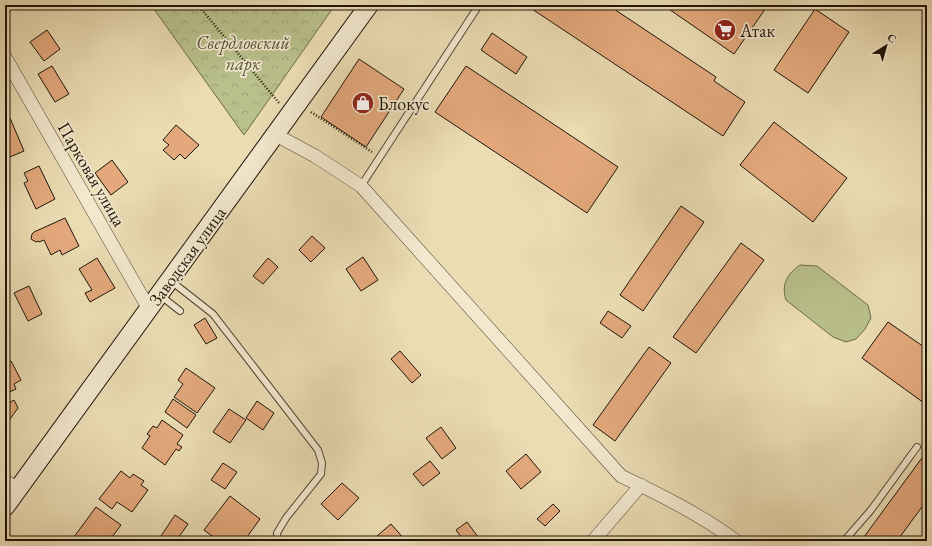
<svg xmlns="http://www.w3.org/2000/svg" width="932" height="546" font-family="'EB Garamond',serif">
	<defs>
		<pattern id="forest-crowns" width="20" height="18" patternUnits="userSpaceOnUse"><rect width="20" height="18" fill="#b9c08c"/><path d="M2 6a3 3 0 1 1 6 0M12 15a3 3 0 1 1 6 0" fill="none" stroke="#9fa477"/></pattern>
	</defs>
	<rect width="100%" height="100%" fill="#ebdcb4"/>
	<filter id="stains"><feTurbulence type="fractalNoise" baseFrequency=".005" numOctaves="4"/><feColorMatrix values="0 0 0 0 .2 0 0 0 0 .09 0 0 0 0 .02 0 0 0 .5 -.17"/></filter>
	<radialGradient id="worn" r=".72"><stop offset=".6" stop-color="#630" stop-opacity="0"/><stop offset="1" stop-color="#630" stop-opacity=".3"/></radialGradient>
	<path fill="url(#forest-crowns)" stroke="#6c6a4a" d="M151,5H335L244,135Z"/>
	<path fill="#b9c08c" stroke="#6c6a4a" d="M800,265L817,266L868,305L871,318L865,329L856,339L846,342L833,337L786,300C781,285 787,274 800,265Z"/>
	<path fill="#e3a97d" stroke="#1f1509" d="M5,5H20L5,12Z
		M526,5H608L716,77L714,81L745,102L723,136Z
		M663,5H768L734,54Z
		M815,9L849,32L808,93L774,70Z
		M47,30L60,49L44,61L30,42Z
		M492,33L527,57L516,74L481,50Z
		M359,59L404,89L366,147L321,117Z
		M52,66L69,94L55,102L38,74Z
		M466,66L618,167L587,213L435,112Z
		M10,118L24,151L5,159V120Z
		M774,122L847,178L813,222L740,165Z
		M176,125L199,145L185,159L180,154L174,160L163,150L169,145L163,140Z
		M112,160L128,182L111,195L95,173Z
		M39,166L55,199L36,209L24,183L28,181L24,173Z
		M681,206L704,222L643,311L620,295Z
		M65,218L79,246L62,255L60,250L51,255L44,240L39,242L38,241L36,242L31,239L32,234L34,232Z
		M312,236L325,248L311,262L299,250Z
		M5,237L10,247L5,249Z
		M741,243L764,260L696,353L673,337Z
		M363,257L378,280L361,291L346,269Z
		M97,258L115,288L90,302L85,293L92,290L79,269Z
		M268,258L278,267L263,284L253,276Z
		M29,286L42,314L28,321L14,293Z
		M608,311L631,326L622,338L600,323Z
		M205,318L217,338L206,344L194,325Z
		M888,322L927,349V399L924,403L862,358Z
		M649,347L671,363L615,441L593,425Z
		M400,351L421,375L412,383L391,359Z
		M11,361L21,380L14,384L16,389L5,394V365Z
		M186,368L215,388L197,413L174,397L183,384L178,380Z
		M173,399L196,415L187,428L165,412Z
		M14,400L18,408L5,426V405Z
		M257,401L274,413L263,430L246,418Z
		M229,409L246,420L230,443L213,432Z
		M162,420L183,435L177,444L182,447L179,451L176,449L165,465L142,448L150,436L147,434L153,426L157,428Z
		M441,427L456,448L442,459L426,438Z
		M927,451V500L897,541H861Z
		M526,454L541,472L521,489L506,471Z
		M430,461L440,473L423,486L413,474Z
		M223,463L237,472L225,489L211,480Z
		M121,471L130,478L133,474L144,481L141,485L148,490L132,512L117,502L112,509L99,499Z
		M342,483L359,498L338,520L321,504Z
		M230,496L260,519L244,541H219L204,530Z
		M553,504L560,511L545,526L537,519Z
		M96,507L121,525L109,541H80L74,537Z
		M175,515L188,524L176,541H163L159,539Z
		M467,522L481,541H464L456,530Z
		M391,524L406,541H381L377,536Z"/>
	<g fill="none" stroke-linecap="round" stroke-linejoin="round">
		<g stroke="#524734" stroke-width="8">
			<path id="lane" d="M361,186L479,5
				M171,281L213,314L318,450L322,463L321,474L286,518L277,533L278,541
				M161,296L180,311
				M844,541L871,510L917,447"/>
		</g>
		<g stroke="#524734" stroke-width="14">
			<path id="street" d="M5,57L149,309
				M276,135L315,156L361,186L621,476C661,495 701,515 736,541
				M5,481L18,489
				M593,541L641,485"/>
		</g>
		<g stroke="#1f1509" stroke-width="20">
			<path id="secondary" d="M5,507L369,5"/>
		</g>
		<path stroke="#1f1509" stroke-width="2.5" stroke-dasharray="1 2" stroke-linecap="butt" d="M198,5L279,103
			M311,112L372,152"/>
		<use href="#lane" stroke="#f2e8ce" stroke-width="6"/>
		<use href="#street" stroke="#f2e8ce" stroke-width="13"/>
		<use href="#secondary" stroke="#f2e8ce" stroke-width="18"/>
	</g>
	<defs>
		<g id="supermarket-disc" transform="scale(1.15)"><circle r="9.5" fill="#8f2418" stroke="#f2e8ce"/><path d="M-6-5.5h2.5l.6 2H6L4.5 2H-2.5L-4.4-4H-6ZM-1.5 3.2a1.3 1.3 0 1 0 .1 0ZM3 3.2a1.3 1.3 0 1 0 .1 0Z" fill="#fff"/></g>
		<g id="shop-disc" transform="scale(1.15)"><circle r="9.5" fill="#8f2418" stroke="#f2e8ce"/><path d="M-5-2.5h2.3a2.7 3.5 0 0 1 5.4 0H5L5.5 6h-11ZM-1.5-2.5h3a1.5 2.3 0 0 0-3 0Z" fill="#fff"/></g>
	</defs>
	<g fill-rule="evenodd">
		<use href="#supermarket-disc" x="725" y="30"/>
		<use href="#shop-disc" x="363" y="103"/>
	</g>
	<g text-anchor="middle" dominant-baseline="central" stroke-width="3.5" stroke-linejoin="round" paint-order="stroke">
		<g font-size="18" fill="#1f1509" stroke="#f2e8ce" text-anchor="start">
			<text x="740" y="30">Атак</text>
			<text x="378" y="103">Блокус</text>
		</g>
		<g font-size="18" font-style="italic" fill="#555137" stroke="#f2e8ce">
			<text x="243" y="42">Свердловский<tspan x="243" dy="21">парк</tspan></text>
		</g>
		<g font-size="18" fill="#1f1509" stroke="#f2e8ce">
			<text transform="translate(92 174) rotate(60)">Парковая улица</text>
			<text transform="translate(187 256) rotate(-54)">Заводская улица</text>
		</g>
	</g>
	<rect width="932" height="546" fill="none" stroke="#ebdcb4" stroke-width="20"/>
	<rect x="6" y="6" width="920" height="534" fill="none" stroke="#1f1509" stroke-width="2"/>
	<rect x="10" y="10" width="912" height="526" fill="none" stroke="#1f1509"/>
	<g transform="translate(886 46) rotate(37)" stroke="#f2e8ce" stroke-width="3" paint-order="stroke">
	<path d="M0-3L7 15L0 10L-7 15Z" fill="#1f1509"/>
	<text y="-6" font-size="11" font-weight="bold" text-anchor="middle" fill="#1f1509">С</text>
	</g>
	<rect width="100%" height="100%" filter="url(#stains)"/>
	<rect width="100%" height="100%" fill="url(#worn)"/>
</svg>
